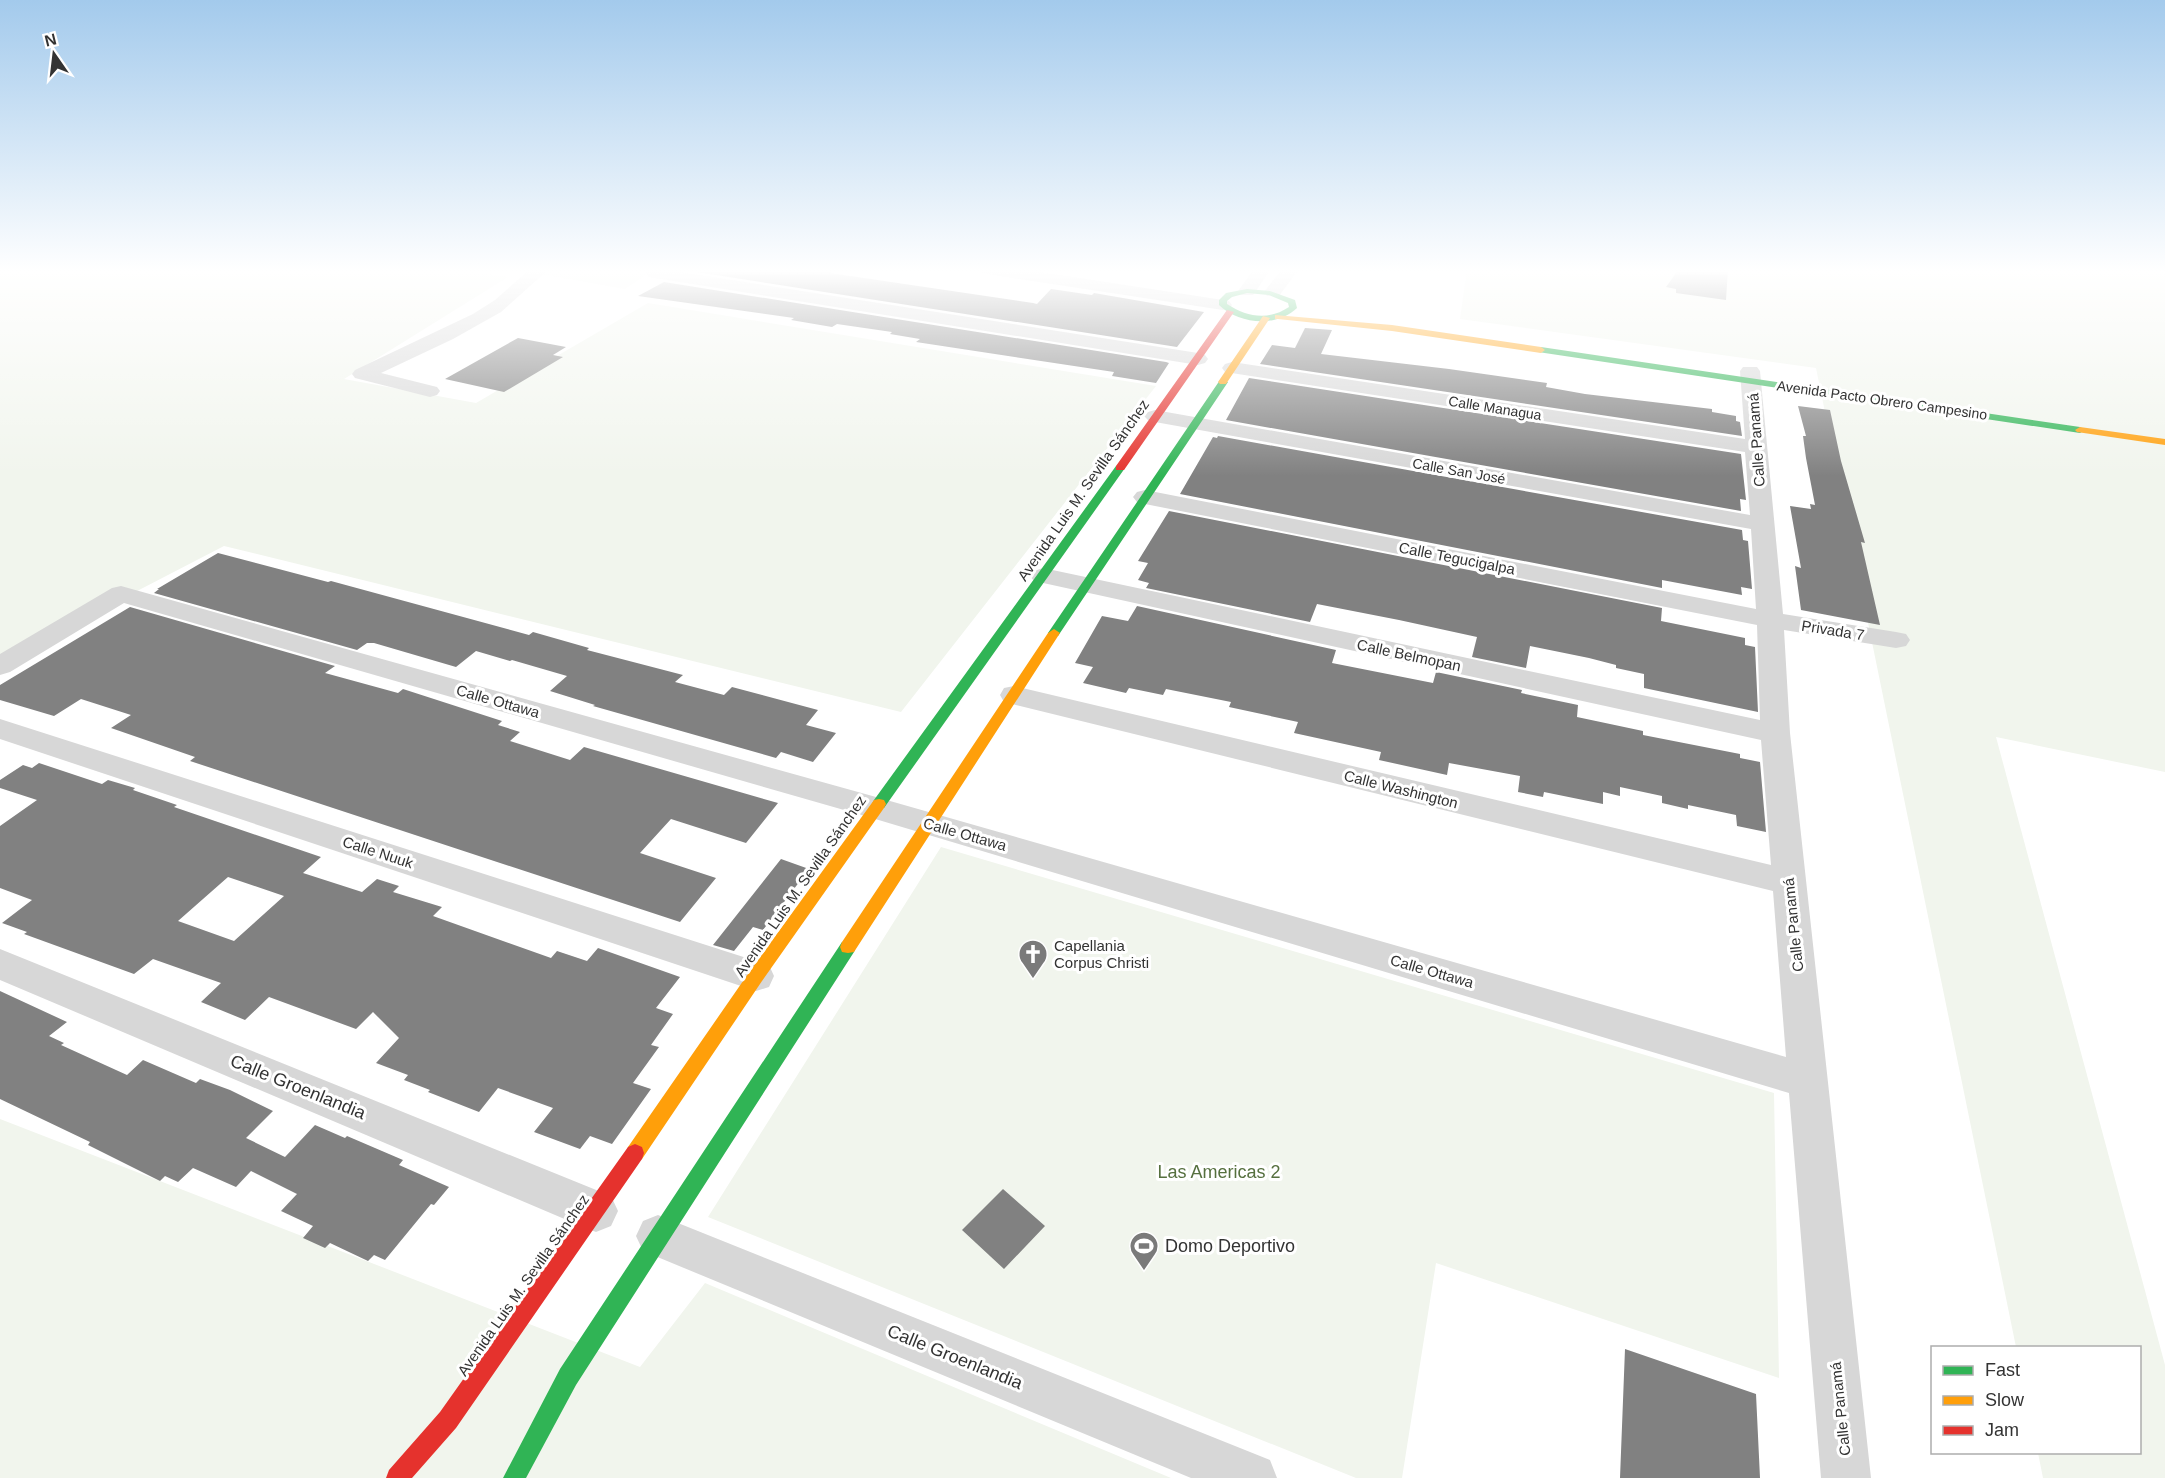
<svg xmlns="http://www.w3.org/2000/svg" width="2165" height="1478" font-family="Arial,sans-serif">
	<rect width="100%" height="100%" fill="#fff"/>
	<path fill="#f1f5ed" d="M0,269H457L508,277L344,379L476,403L648,303L1156,386L901,712L224,546L0,662Z
		M549,269H655L625,289L540,274Z
		M1467,269H2165V772L1996,737L2165,1365V1478H2043L2038,1453L2140,1452V1348L2016,1347L1816,368L1460,319Z
		M941,847L1774,1093L1779,1378L1436,1263L1402,1478H1356L708,1217Z
		M0,1119L640,1367L705,1283L1171,1478H0Z"/>
	<path fill="#818181" fill-rule="evenodd" d="M685,269H836L830,273L1033,303L1037,304L1051,289L1092,295L1094,293L1204,312L1177,347L684,270Z
		M1679,269H1728L1726,300L1676,293V289L1666,287Z
		M664,282L1166,362L1169,363L1156,383L1112,376L1114,372L916,342L920,339L890,334L892,332L837,324L832,327L791,320L794,318L638,296Z
		M1305,328L1332,330L1321,354L1449,369L1547,383L1546,387L1585,394L1712,409V412L1736,416V421L1740,422L1742,436L1260,364L1272,345L1295,348Z
		M518,338L566,347L553,355L563,357L504,392L445,379Z
		M1249,378L1741,454L1746,500L1740,499L1741,511L1226,420Z
		M1798,406L1830,410L1841,461L1865,543L1861,542L1880,625L1801,610L1795,566L1801,568L1790,506L1811,509L1810,504L1815,505L1806,458L1803,436H1806Z
		M1218,436L1742,530L1743,540L1748,541L1752,589L1741,587L1742,595L1662,580V588L1180,494L1213,437L1217,438Z
		M1169,511L1662,608L1661,621L1745,638V645L1755,647L1758,712L1644,688V674L1616,668V665L1589,658L1530,646L1526,668L1472,657L1477,637L1399,620L1317,604L1310,622L1146,588L1149,583L1138,580L1148,563L1138,561Z
		M218,553L328,582L331,581L529,635L533,632L589,648L587,650L683,675L675,682L724,695L732,687L818,710L806,725L836,733L813,762L781,752L776,758L593,706L595,705L550,691L567,676L512,660L510,661L476,651L456,667L374,643H367L357,650L154,593L159,589H157Z
		M1137,606L1336,650L1332,663L1433,683L1436,672L1522,690L1521,693L1578,705L1577,717L1643,731V735L1740,754V758L1760,762L1766,832L1737,826L1736,815L1688,805V809L1662,803V796L1620,787V796L1603,792V804L1544,792L1543,797L1518,792L1520,776L1449,763L1447,775L1379,760L1381,752L1294,733L1298,722L1229,707L1231,702L1166,689L1163,695L1129,688L1126,693L1083,683L1093,667L1075,663L1102,616L1128,621Z
		M130,607L335,666L325,673L398,693L403,689L502,721L498,725L520,732L510,741L570,760L584,747L778,803L746,843L671,819L640,853L716,878L680,922L190,761L195,757L111,728L131,715L81,699L54,716L0,700V685Z
		M39,763L102,784L108,780L135,788L133,790L177,805L174,807L321,857L303,873L362,892L377,879L399,886L393,892L442,907L433,916L551,958L557,951L587,961L598,948L680,977L656,1008L673,1014L651,1045L659,1047L633,1083L651,1089L612,1144L590,1136L580,1149L534,1132L553,1108L498,1088L479,1112L428,1092L430,1090L404,1080L408,1075L376,1063L399,1038L373,1012L356,1029L269,997L245,1020L201,1002L221,983L153,959L134,974L24,934L27,932L2,923L32,900L0,888V826L37,800L0,788V780L23,765L32,768ZM228,877L284,896L234,941L178,921Z
		M781,859L809,869L763,930L753,927L734,951L713,945Z
		M0,991L67,1022L49,1036L64,1043L61,1045L127,1075L143,1060L196,1083L200,1079L230,1090L273,1111L246,1138L285,1157L315,1125L345,1138L347,1136L403,1160L399,1165L449,1187L434,1205L431,1204L385,1260L374,1255L368,1261L330,1243L325,1248L303,1238L313,1226L281,1211L297,1194L251,1171L236,1187L193,1168L178,1182L165,1176L160,1181L88,1145L90,1142L0,1099Z
		M1003,1189L1045,1226L1004,1269L962,1230Z
		M1625,1349L1756,1394L1760,1478H1620Z"/>
	<g fill="none" stroke-linecap="round" stroke-linejoin="round">
		<path fill="#d7d7d7" fill-rule="evenodd" d="M530,269H549L501,312L453,339L381,373L437,387L440,391L437,395L430,397L355,378L352,374L355,370L473,314L495,300Z
			M649,269H662L1198,353L1205,355L1208,359L1205,363L1198,365L655,278L649,277L646,273Z
			M979,269H1021L1223,300L1229,301L1232,305L1229,309L1223,310L987,274L981,273Z
			M1254,269H1271L1253,295H1241L1238,291Z
			M1282,269H1299L1279,296H1267L1264,292Z
			M1232,362L1745,439L1740,371L1743,367H1757L1760,371L1783,614L1896,632L1906,634L1910,640L1906,646L1896,648L1784,630L1790,733L1871,1478H1821L1789,1093L872,818L124,603L10,672L0,675V654L112,588L121,586L876,797L1786,1057L1773,891L1004,702L1000,695L1004,688L1014,686L1771,865L1761,740L1034,581L1030,576L1034,571L1043,568L1760,720L1757,625L1145,504L1137,502L1133,497L1137,492L1145,490L1756,609L1751,529L1155,422L1148,420L1144,416L1148,412L1155,410L1750,515L1745,452L1225,372L1222,368L1225,364Z
			M0,719L756,961L769,965L774,976L769,987L756,991L0,739Z
			M0,949L611,1196L618,1211L611,1226L596,1232L581,1226L0,980Z
			M658,1215L1270,1460L1277,1478H1191L643,1251L636,1236L643,1221Z"/>
		<path fill="#30b455" fill-rule="evenodd" d="M1247,289L1270,291L1295,300L1297,308C1276,328 1239,324 1219,305V300L1226,293ZM1247,293L1269,295L1288,303L1289,307C1268,321 1247,317 1227,304V301L1232,297Z
			M1541,347L2080,427L2085,430L2080,433L1538,352L1537,350Z
			M1220,380L1228,382L1058,636H1050L1048,633Z
			M1120,465L1125,468L884,808H874L872,804L874,800L1116,466Z
			M848,941L854,942L856,947L854,952L576,1385L526,1478H503L560,1369L842,942Z"/>
		<path fill="#ff9f0a" fill-rule="evenodd" d="M1275,315L1392,325L1541,347L1545,350L1541,353L1392,331L1278,319H1275Z
			M1263,316L1270,318L1226,384H1220L1218,382Z
			M2080,427L2165,439V445L2077,432L2075,430Z
			M1054,629L1060,633L854,952L848,953L842,952L840,947L842,942L1048,633Z
			M879,799L884,800L886,804L884,808L762,981L642,1159L635,1162L628,1159L626,1153L628,1147L750,971L874,800Z"/>
		<path fill="#e5322d" fill-rule="evenodd" d="M1227,310L1234,312L1124,470H1116V466Z
			M635,1144L642,1147L644,1153L642,1159L456,1428L412,1478H386L389,1470L440,1412L628,1147Z"/>
	</g>
	<linearGradient id="sky" x2="0" y2="1"><stop stop-color="#a3caec"/><stop offset="0.57" stop-color="#fff"/><stop offset="1" stop-color="#fff" stop-opacity="0"/></linearGradient>
	<rect width="2165" height="476" fill="url(#sky)"/>
	<defs>
		<g id="church-pin" transform="scale(1.5)"><path d="M0 17L-7.5 6A9.5 9.5 0 1 1 7.5 6Z" fill="#7a7a7a" stroke="#fff"/><path d="M-1.2-6h2.4v3.5h3.3v2.4h-3.3V6h-2.4V-.1h-3.3v-2.4h3.3Z" fill="#fff"/></g>
		<g id="stadium-pin" transform="scale(1.5)"><path d="M0 17L-7.5 6A9.5 9.5 0 1 1 7.5 6Z" fill="#7a7a7a" stroke="#fff"/><path d="M0-5a6.5 5 0 1 0 0 10a6.5 5 0 1 0 0-10ZM-3.5-1.8h7v3.6h-7Z" fill="#fff"/></g>
	</defs>
	<g fill-rule="evenodd">
		<use href="#church-pin" x="1033" y="954"/>
		<use href="#stadium-pin" x="1144" y="1246"/>
	</g>
	<g text-anchor="middle" dominant-baseline="central" stroke-width="6" stroke-linejoin="round" paint-order="stroke">
		<g font-size="14" fill="#333" stroke="#fff">
			<text transform="translate(1882 400) rotate(8)">Avenida Pacto Obrero Campesino</text>
			<text transform="translate(1495 408) rotate(9)">Calle Managua</text>
			<text transform="translate(1459 471) rotate(10)">Calle San José</text>
		</g>
		<g font-size="15" fill="#333" stroke="#fff">
			<text transform="translate(1756 440) rotate(-94)">Calle Panamá</text>
			<text transform="translate(1083 490) rotate(-55)">Avenida Luis M. Sevilla Sánchez</text>
			<text transform="translate(1457 558) rotate(11)">Calle Tegucigalpa</text>
			<text transform="translate(1833 630) rotate(9)">Privada 7</text>
			<text transform="translate(1409 655) rotate(12)">Calle Belmopan</text>
			<text transform="translate(498 701) rotate(16)">Calle Ottawa</text>
			<text transform="translate(1401 789) rotate(14)">Calle Washington</text>
			<text transform="translate(965 834) rotate(16)">Calle Ottawa</text>
			<text transform="translate(378 852) rotate(18)">Calle Nuuk</text>
			<text transform="translate(800 886) rotate(-55)">Avenida Luis M. Sevilla Sánchez</text>
			<text transform="translate(1793 925) rotate(-96)">Calle Panamá</text>
			<text transform="translate(1432 971) rotate(16)">Calle Ottawa</text>
			<text transform="translate(523 1285) rotate(-55)">Avenida Luis M. Sevilla Sánchez</text>
			<text transform="translate(1840 1409) rotate(-96)">Calle Panamá</text>
		</g>
		<g font-size="15" fill="#333" stroke="#fff" text-anchor="start">
			<text x="1054" y="945">Capellania<tspan x="1054" dy="17">Corpus Christi</tspan></text>
		</g>
		<g font-size="18" fill="#333" stroke="#fff">
			<text transform="translate(298 1087) rotate(22)">Calle Groenlandia</text>
			<text transform="translate(955 1357) rotate(22)">Calle Groenlandia</text>
		</g>
		<g font-size="18" fill="#56703f" stroke="#fff">
			<text x="1219" y="1172">Las Americas 2</text>
		</g>
		<g font-size="18" fill="#333" stroke="#fff" text-anchor="start">
			<text x="1165" y="1246">Domo Deportivo</text>
		</g>
	</g>
	<rect x="1931" y="1346" width="210" height="108" fill="#ffffff" stroke="#adadad" stroke-width="1.5"/>
	<rect x="1943" y="1366" width="30" height="9" fill="#30b455" stroke="#adadad" stroke-width="1.5"/>
	<text x="1985" y="1376" font-size="18" fill="#333333">Fast</text>
	<rect x="1943" y="1396" width="30" height="9" fill="#ff9f0a" stroke="#adadad" stroke-width="1.5"/>
	<text x="1985" y="1406" font-size="18" fill="#333333">Slow</text>
	<rect x="1943" y="1426" width="30" height="9" fill="#e5322d" stroke="#adadad" stroke-width="1.5"/>
	<text x="1985" y="1436" font-size="18" fill="#333333">Jam</text>
	<g transform="translate(54 54) rotate(346)" stroke="#ffffff" stroke-width="4.5" paint-order="stroke">
	<path d="M0-4.5L10 22L0 15L-10 22Z" fill="#333333"/>
	<text y="-9" font-size="16" font-weight="bold" text-anchor="middle" fill="#333333">N</text>
	</g>
</svg>
